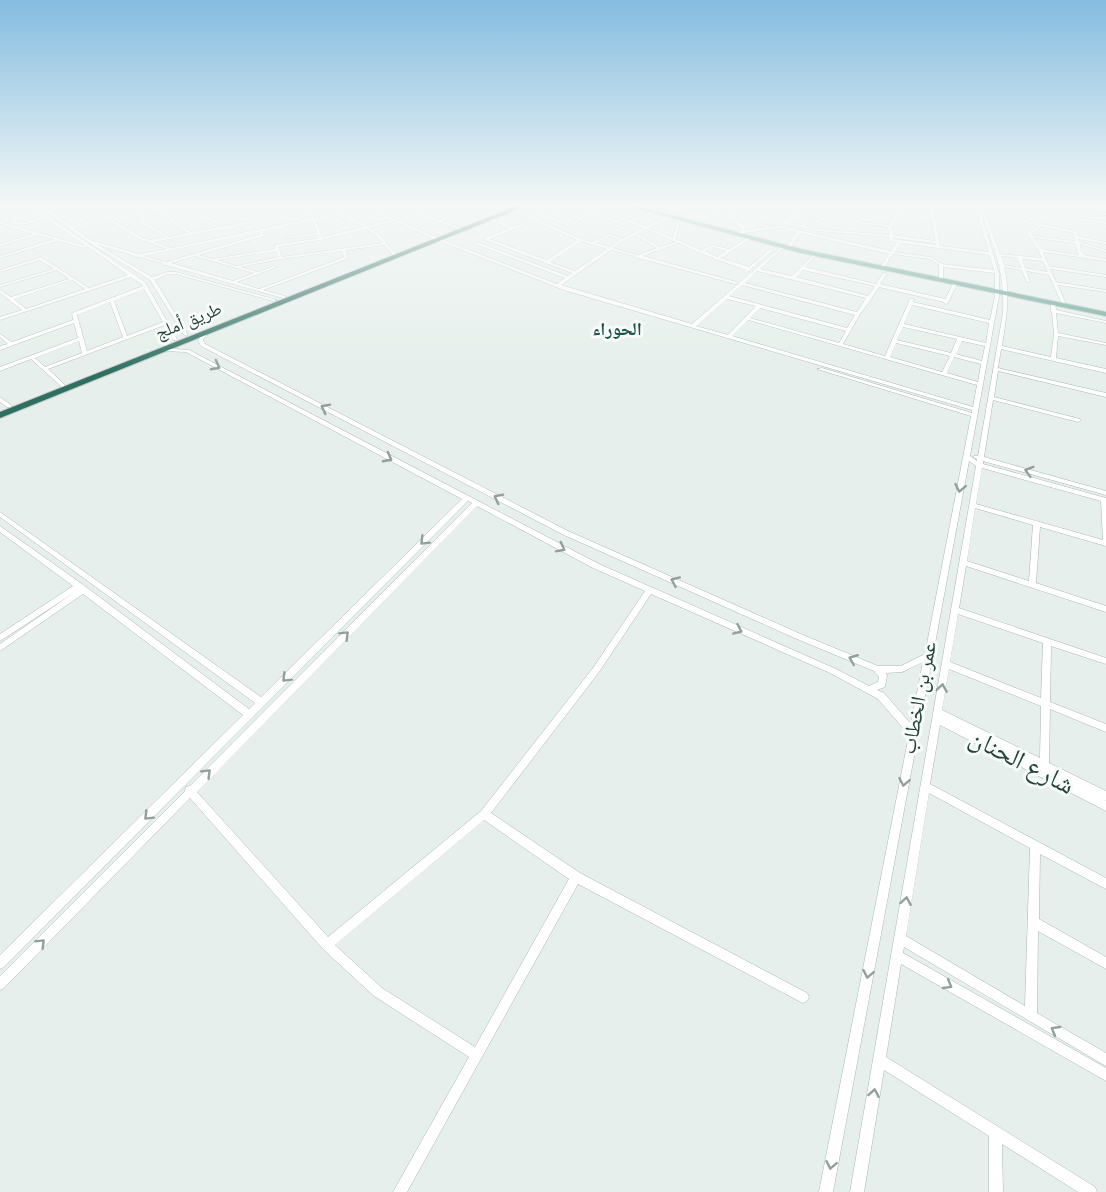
<svg xmlns="http://www.w3.org/2000/svg" width="1106" height="1192" font-family="Overpass,'Noto Naskh Arabic',sans-serif">
	<rect width="100%" height="100%" fill="#e6efeb"/>
	<g fill="none" stroke-linecap="round" stroke-linejoin="round">
		<g stroke="#a8b8b2" stroke-width="1">
			<path id="minor" d="M28,206H33L145,282L177,339V340H173L165,325L48,369L64,384L65,385L62,387L31,359L0,371V367L78,338L74,323L0,350V346L8,344L0,337V334L12,342L73,320L72,313L143,286L141,284L131,277L0,320V317L22,310L0,293V290L11,297L69,279L57,270L0,287V285L54,269L40,260L0,272V270L41,257L89,288L128,275L87,246L85,248L58,241L0,258V256L54,239L37,235L0,246V244L33,234L0,224V222L86,246L43,217C33,225 22,226 10,223L11,221C22,223 32,223 41,215ZM72,280L85,289L26,309L14,299ZM144,289L163,322L127,336L114,301ZM110,302L123,337L87,351L77,315ZM79,341L82,353L45,367L35,358Z
				M40,206H45L49,210L61,206H68L51,211L59,217L103,206H110L61,219L72,226L146,206H154L191,232L270,218L286,222V224L311,218L295,206H300L315,218L341,212L335,206H339L344,212L367,226L390,220L360,206H366L373,210L384,206H390L377,211L390,217L425,206H432L416,211L438,220L460,211L446,206H452L463,210L473,206H479L442,221L461,228L460,230L412,213L393,218L436,237L557,284L565,278L475,244V242H477L568,276L572,273L485,240V238L509,228L489,220V218H491L512,227L527,222V224L490,239L547,260L577,240L513,211V209H515L581,239L592,242L610,234L622,239L643,228L630,223L617,227L587,217L569,226L536,215L538,213L562,206H568L565,208L590,213L596,210L586,206H592L599,208L603,206H608L601,211L630,220L652,212L653,214L633,221L646,226L667,216H669V218L649,228L673,238L677,220L680,219L676,239L701,250L713,245L729,249L747,238H749V240L721,258L749,267L770,249H772V251L746,273L744,272L746,270L718,260H715L714,258L699,253L679,243L643,256L737,282V284H735L639,258H635L634,256L611,250L561,285L692,324L782,246H783V248L760,269L792,276L815,253L817,254L805,267L876,284L883,273H885L887,274L880,284L945,299L953,284L957,283V284L948,303L946,304L944,303V302L879,287L872,297V298L860,314L843,344L885,356L910,299H914L913,302L990,320L995,296V273L943,267V278L941,279L939,278V265L930,259L893,254L884,267H883L881,266L889,254L800,233L792,246L790,247L788,246L796,232L781,228L738,234V232L742,230L727,213L716,212L708,206C716,206 722,213 730,209V206H734V210L731,212L771,227L781,226L891,251L897,242L890,241L889,237L818,231L786,224L784,225L782,224L783,223L772,220L774,219L785,221L804,206H809L803,211L815,214L828,206H833L815,216L801,212L789,222L802,225L806,219L817,221L823,217L889,225L896,212L873,206H880L931,218L930,211L908,206L930,208L929,206H933L940,246L989,252L977,214L936,206H946L976,211L972,206H976L981,213L999,274V296L970,456L977,461V459L973,457L974,456H978L1003,313C1005,271 993,245 979,206L1019,209L1106,222V224L1019,211L984,209L1000,254L1042,258L1038,250L1027,233L1040,226L1041,228L1031,233L1033,236L1075,241L1073,233L1007,219L1008,217L1076,231L1078,236L1106,242V244L1078,239L1079,242L1106,250V252L1080,244L1081,251L1084,255L1106,259V261L1043,252L1049,266L1106,275V277L1050,269L1056,282L1106,290V292L1058,285L1065,302V303L1061,302L1049,275L1026,271L1030,281L1028,282L1026,281L1022,270L1004,267C1011,294 1006,319 1002,346L1051,357L1054,334L1052,312L1050,311L1051,310V303L1055,302L1056,310L1106,321V323L1056,313L1058,333L1106,343V345L1058,336L1056,358L1106,369V373L1001,349L998,368L1106,393V397L998,371L994,397L1080,419L1081,420L1078,422L993,400L984,457L1106,491V495L983,461V464L1106,498V546L1040,527L1036,583L1106,606V612L966,566L959,608L1106,658V664L1051,646L1050,702L1106,724V732L1050,709L1049,763L1106,791V801L1103,799L1106,801V811L940,725L930,784L1106,878V889L1040,854L1039,919L1106,957V969L1038,931L1037,1013L1106,1053V1066L904,947L903,953L1106,1068V1081L901,964L886,1057L1095,1187L1097,1192H1078L1002,1144L1003,1192H989V1136L884,1070L864,1192H850L976,466L969,461L833,1192H819L909,735L878,699L830,673L651,594L599,672L491,813L580,873L807,993L809,997L807,1001L803,1003L799,1001L578,884L407,1192H393L469,1057L374,996L323,949L190,798L4,988L0,990V976L185,791L186,787L190,786L472,503L468,501L4,967L0,969V955L243,715L83,594L0,651V644L75,592L0,641V634L73,586L0,532V526L82,584L249,709L255,703L0,517V512L261,697L462,499L186,352L163,351L161,350V348L189,350L599,564L836,669L869,686L878,682L879,677L874,671L797,639L564,535L201,346L198,340L205,330H209V331L203,340L205,344L568,531L803,635L878,666H901L925,654L971,416L817,369L822,368L972,413V410L564,290L434,239L394,221L369,228L378,233L395,253V255H393L384,245L346,250L347,259L263,290L285,296V298H283L166,265H163L162,263L139,257H136L135,256L98,245L152,277L167,272H176L277,300L273,301L176,274H168L155,280L188,335L186,336L184,335L150,280L88,242L69,229ZM150,207L161,215L121,225L110,218ZM561,209H562L587,214L581,217L557,210ZM553,211L578,219L569,224L544,214ZM597,212L626,221L617,225L590,216ZM899,213L932,221L935,241L893,235L892,226ZM342,214L351,220L332,225V227L354,221L363,227L322,237L316,220ZM733,215L766,227L746,230ZM163,216L188,233L169,237L143,221ZM106,219L139,239L167,249L139,254L90,240L74,228ZM824,219L888,227L889,235L818,229L805,226L808,221L818,223ZM270,220L285,224L171,248L154,242ZM312,221L317,233L285,237L287,238L318,235L319,238L275,245V249L212,259L199,255L264,236L263,231ZM139,222L165,237L150,240L141,237L123,226ZM366,229L376,235L383,243L282,257L278,247L321,240ZM646,229L673,241L676,242L660,247L638,234ZM259,232L261,234L166,262L144,256ZM635,235L657,248L638,255L613,248L623,241ZM610,236L619,240L610,247L596,243ZM893,238L935,243L936,245L893,239ZM1034,238L1075,243L1077,251L1079,255L1041,249ZM581,241L607,249L575,271L550,262ZM901,243L989,255L994,270L942,264L931,257L894,252ZM713,247L726,251L717,257L705,251ZM276,251L279,257L236,266L218,260ZM342,251L344,257L259,289L237,282L277,267L274,266L258,272L240,267L281,259ZM195,256L254,273L233,281L171,263ZM1001,256L1017,258L1021,268L1004,265ZM1022,259L1043,261L1048,272L1025,268ZM803,270L875,286L868,296L796,277ZM757,271L866,298L857,312L745,283ZM742,285L855,315L847,328L729,296ZM727,299L756,306L728,335L696,326ZM912,305L989,323L986,343L904,324ZM760,308L846,331L839,343L750,318ZM748,320L977,385L973,407L732,336ZM903,327L957,339L951,353L897,340ZM962,341L985,346L982,361L956,354ZM896,343L950,356L942,372L890,357ZM954,357L981,364L978,382L947,373ZM982,468L1101,501L1103,540L976,504ZM477,506L593,568L645,591L593,668L481,811L328,937L197,792ZM975,508L1033,525L1029,581L967,561ZM958,614L1043,643L1041,698L950,662ZM923,662L911,724L884,693L877,690L885,687L887,676L886,673L902,672ZM949,669L1041,706L1040,758L942,710ZM929,793L1030,848L1025,1006L906,936ZM484,820L569,879L475,1047L382,988L335,945Z
				M187,206H191L202,217L233,206H239L204,218L205,220L203,221Z
				M489,206H495L507,211L504,212Z
				M675,206H680L668,214H666V212Z
				M782,206H787L774,216H772V214Z
				M860,206H865L856,211L846,209C850,207 855,209 860,206Z
				M1045,206H1057L1106,213V215Z
				M256,207L259,208L208,225L205,224Z
				M0,397L11,405V407H7L0,402Z"/>
		</g>
		<g stroke="#c2cac8" stroke-width="2">
			<path id="major" d="M627,206H636L801,249L1106,312V316L801,253Z"/>
		</g>
		<g stroke="#c2cac8" stroke-width="2">
			<path id="highway" d="M517,206H526L0,418V412Z"/>
		</g>
		<use href="#minor" fill="#fff" fill-rule="evenodd"/>
		<use href="#major" fill="#6aa596" fill-rule="evenodd"/>
		<use href="#highway" fill="#2f6f62" fill-rule="evenodd"/>
	</g>
	<defs><path id="oneway-chevron" d="M-2-3.5L2.5 0L-2 3.5" fill="none" stroke-width="1.6" stroke-linecap="round" stroke-linejoin="round" transform="scale(1.5)"/></defs>
	<g stroke="#92a09c">
		<use href="#oneway-chevron" transform="translate(216 366) rotate(28)"/>
		<use href="#oneway-chevron" transform="translate(325 408) rotate(-153)"/>
		<use href="#oneway-chevron" transform="translate(388 458) rotate(28)"/>
		<use href="#oneway-chevron" transform="translate(1029 471) rotate(-164)"/>
		<use href="#oneway-chevron" transform="translate(960 488) rotate(101)"/>
		<use href="#oneway-chevron" transform="translate(498 498) rotate(-153)"/>
		<use href="#oneway-chevron" transform="translate(424 541) rotate(135)"/>
		<use href="#oneway-chevron" transform="translate(561 548) rotate(27)"/>
		<use href="#oneway-chevron" transform="translate(675 581) rotate(-156)"/>
		<use href="#oneway-chevron" transform="translate(738 630) rotate(24)"/>
		<use href="#oneway-chevron" transform="translate(345 635) rotate(-45)"/>
		<use href="#oneway-chevron" transform="translate(853 659) rotate(-158)"/>
		<use href="#oneway-chevron" transform="translate(286 678) rotate(135)"/>
		<use href="#oneway-chevron" transform="translate(942 688) rotate(-81)"/>
		<use href="#oneway-chevron" transform="translate(207 773) rotate(-45)"/>
		<use href="#oneway-chevron" transform="translate(904 782) rotate(101)"/>
		<use href="#oneway-chevron" transform="translate(148 816) rotate(135)"/>
		<use href="#oneway-chevron" transform="translate(906 901) rotate(-80)"/>
		<use href="#oneway-chevron" transform="translate(41 943) rotate(-45)"/>
		<use href="#oneway-chevron" transform="translate(868 974) rotate(101)"/>
		<use href="#oneway-chevron" transform="translate(948 985) rotate(30)"/>
		<use href="#oneway-chevron" transform="translate(1055 1030) rotate(-150)"/>
		<use href="#oneway-chevron" transform="translate(874 1093) rotate(-80)"/>
		<use href="#oneway-chevron" transform="translate(831 1165) rotate(101)"/>
	</g>
	<linearGradient id="sky" x2="0" y2="1"><stop stop-color="#84bce0"/><stop offset="0.55" stop-color="#f4f8f6"/><stop offset="1" stop-color="#f4f8f6" stop-opacity="0"/></linearGradient>
	<rect width="1106" height="373" fill="url(#sky)"/>
	<g text-anchor="middle" dominant-baseline="central" stroke-width="6" stroke-linejoin="round" paint-order="stroke">
		<g font-size="18" fill="#24423a" stroke="#f7fbf9">
			<text transform="translate(189 322) rotate(-22)">طريق أملج</text>
		</g>
		<g font-size="18" font-weight="bold" fill="#1f5548" stroke="#f7fbf9">
			<text x="617" y="330">الحوراء</text>
		</g>
		<g font-size="21" fill="#24423a" stroke="#f7fbf9">
			<text transform="translate(920 698) rotate(-79)">عمر بن الخطاب</text>
		</g>
		<g font-size="26" fill="#24423a" stroke="#f7fbf9">
			<text transform="translate(1021 763) rotate(27)">شارع الحنان</text>
		</g>
	</g>
</svg>
